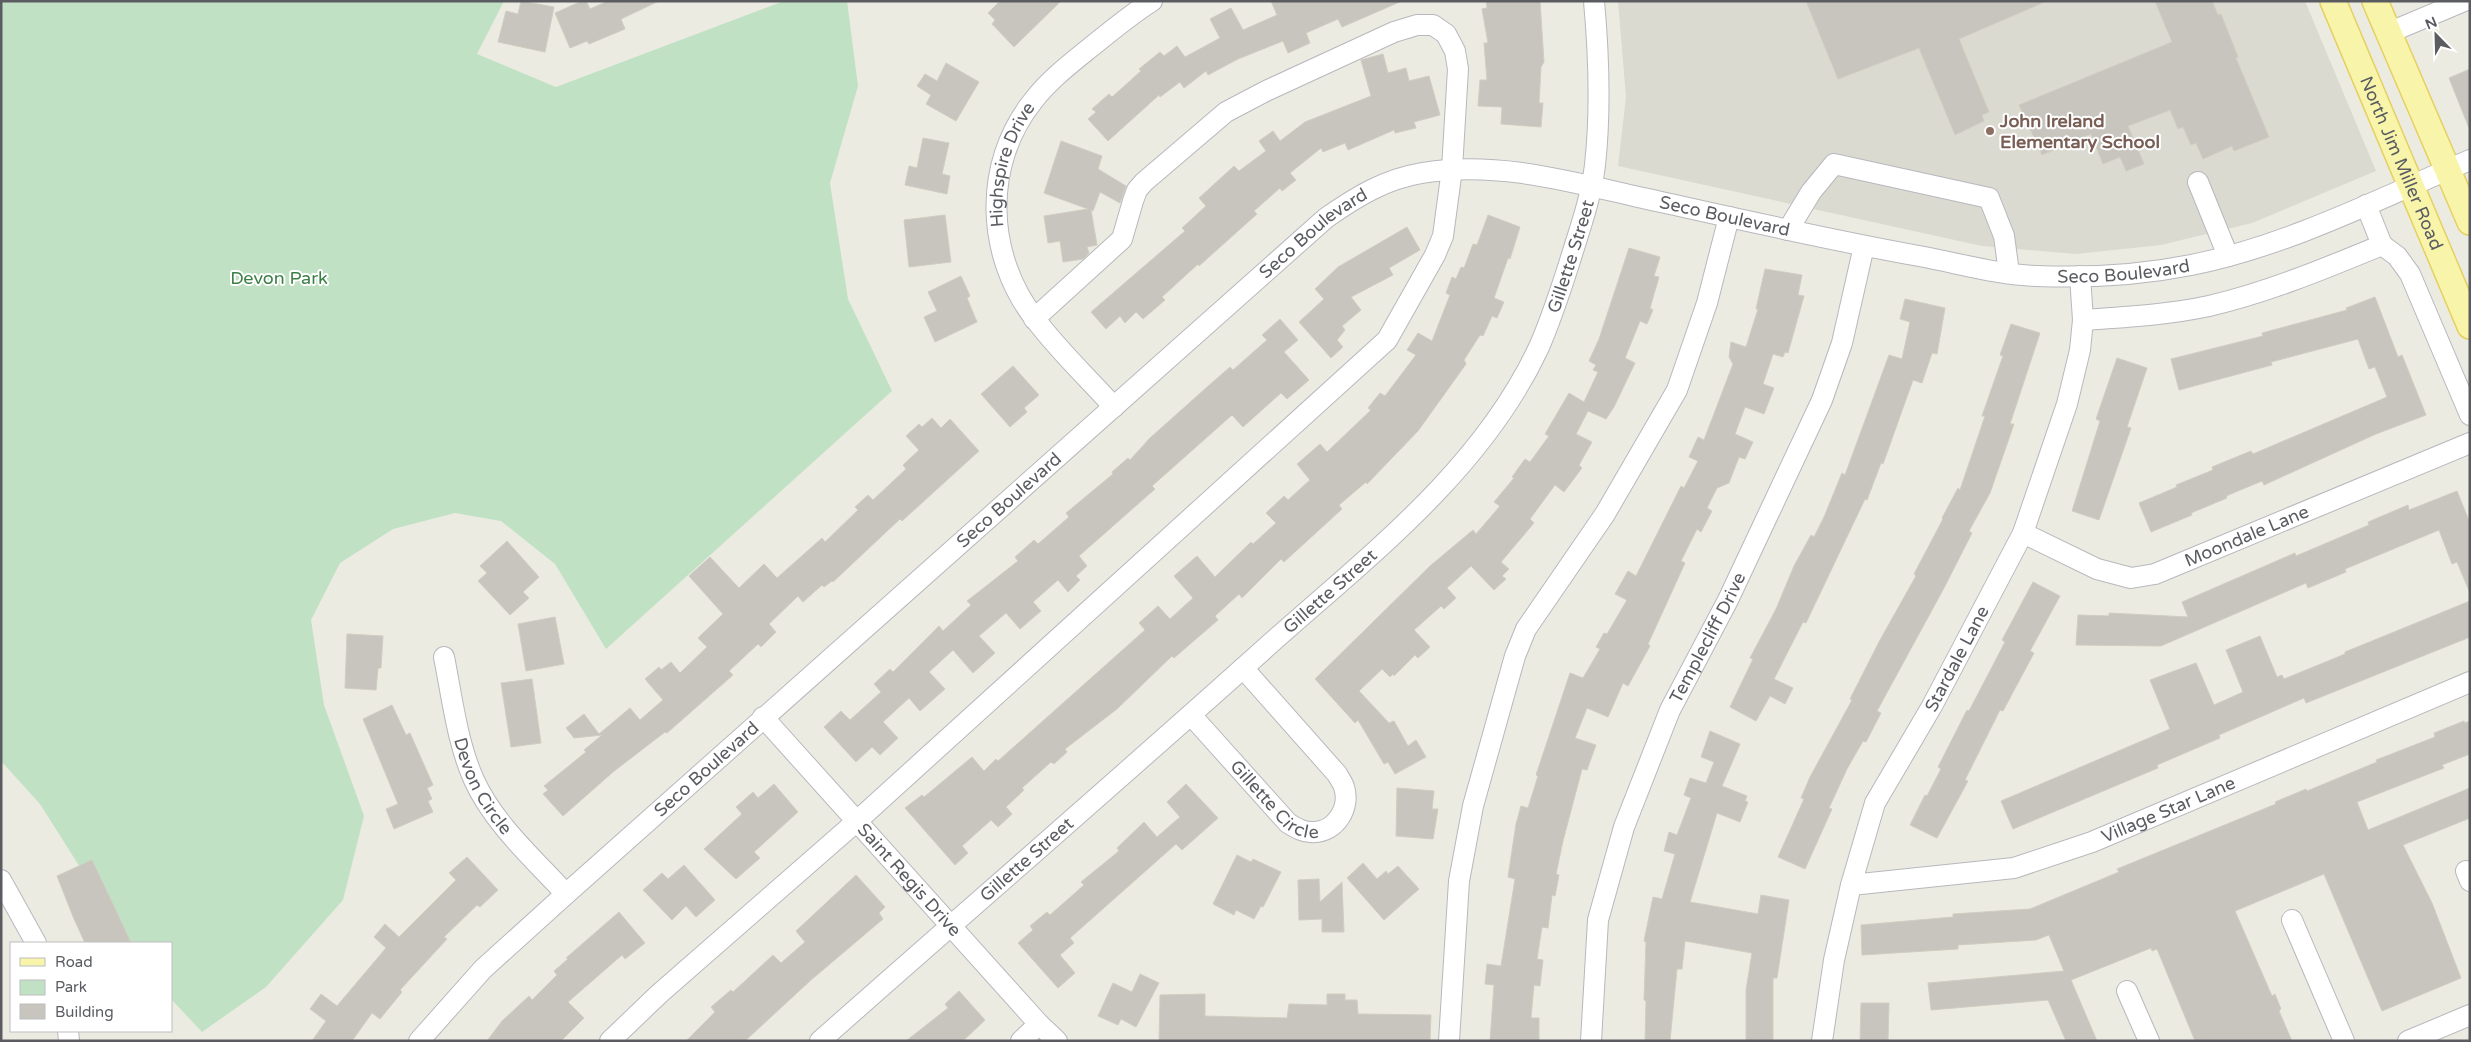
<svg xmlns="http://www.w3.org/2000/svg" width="2471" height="1042" font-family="'Varela Round',sans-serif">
	<rect width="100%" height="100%" fill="#ecebe2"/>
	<path fill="#dbdad0" d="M1618,1H2305L2376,171L2252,223L2161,245L2076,254L1982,246L1618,166L1626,97Z"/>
	<path fill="#c0e1c4" d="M1,1H504L477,54L556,87L784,1H847L858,86L830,183L848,299L892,391L606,649L555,564L501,521L455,513L393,529L340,563L311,620L324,705L364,816L343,900L266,987L202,1032L171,999V943H128L40,804L1,761Z"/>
	<path fill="#c7c5be" stroke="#d0cdc1" d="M521,1L554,7L545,52L498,42L506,11L518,14Z
		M582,1H586L590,9L608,1H659L621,19L625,29L589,44L587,41L570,48L555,13Z
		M1000,1H1061L1014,47L992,24L995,20L988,13Z
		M1271,1H1402L1342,27L1338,19L1306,33L1310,43L1288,53L1283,41L1238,59L1208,75L1206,71L1184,88L1180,82L1160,97L1159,95L1108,141L1088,119L1096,112L1092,109L1109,94L1112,97L1141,71L1139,69L1160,52L1164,56L1177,46L1185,57L1220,38L1210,19L1231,8L1243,30L1277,15Z
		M1486,1H1540L1544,62L1541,67L1539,103H1543L1541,127L1501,124L1502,107L1478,106L1480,80H1487L1484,43H1488L1482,9L1487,8Z
		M1806,1H2047L1959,39L1989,112L1982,115L1984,121L1955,135L1919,48L1838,79Z
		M2155,1H2212L2218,15L2221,14L2238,57L2236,58L2269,137L2234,151L2232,146L2203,159L2196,143L2191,145L2183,127L2178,129L2170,110L2128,126L2144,164L2126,171L2120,157L2103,164L2091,134L2042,155L2019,105L2172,42Z
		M1383,54L1388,73L1406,68L1409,81L1429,76L1440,115L1414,122L1416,128L1395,133L1394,130L1348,150L1345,143L1323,152L1321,148L1290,173L1296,180L1282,191L1280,188L1254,211L1257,214L1199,266L1198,264L1162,297L1165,300L1143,319L1136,312L1125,323L1120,316L1106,329L1091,312L1185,231L1182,228L1206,206L1199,198L1234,166L1239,171L1266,151L1259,141L1273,131L1280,141L1305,122L1371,96L1361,60Z
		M946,63L979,82L956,121L926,104L931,95L917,86L925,74L937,81Z
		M2470,69V128H2469L2449,78Z
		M923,138L949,143L942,174L950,176L947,194L905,185L909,166L917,168Z
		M1061,141L1102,156L1098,169L1126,186L1120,203L1100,192L1093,211L1091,210L1097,245L1087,247L1089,253L1083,259L1063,262L1060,241L1048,243L1044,216L1088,209L1044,193Z
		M945,215L951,262L909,267L904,220Z
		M1488,215L1520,227L1510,259L1508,258L1494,298L1504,302L1497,318L1492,316L1483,336L1480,335L1464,360L1466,364L1418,431L1367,484L1366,482L1339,505L1342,509L1284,562L1281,559L1242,598L1239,594L1215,616L1218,620L1174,658L1172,656L1117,709L1065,749L1067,752L1054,764L1051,762L1022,788L1024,790L1006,807L1012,814L998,827L991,820L962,846L968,853L955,865L905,808L922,795L924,797L972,757L984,771L996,759L998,761L1145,630L1139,623L1158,606L1170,619L1193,598L1174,576L1197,556L1215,577L1251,542L1253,544L1276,523L1266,513L1284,496L1288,500L1310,480L1297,464L1320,444L1327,452L1371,410L1368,408L1380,393L1385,396L1416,355L1407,350L1418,333L1432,341L1450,295L1446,293L1452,277L1456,279L1461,267L1464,268L1473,244L1477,245Z
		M1407,227L1420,250L1389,268L1393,275L1351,297L1361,310L1342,326L1345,330L1337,340L1343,347L1331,358L1299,322L1324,299L1315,289L1338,267Z
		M1629,248L1660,257L1654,276L1659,277L1650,308L1653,310L1647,324L1640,321L1625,358L1635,363L1614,407L1606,419L1588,411L1576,434L1592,442L1579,465L1582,468L1564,492L1555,485L1530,519L1534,523L1501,562L1509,569L1502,576L1506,579L1494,590L1471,566L1447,588L1456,598L1444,609L1441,606L1414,630L1430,647L1418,658L1415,655L1394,676L1393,674L1390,677L1382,669L1359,691L1389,723L1394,721L1408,746L1416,740L1426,757L1395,774L1388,762L1384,764L1358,720L1355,723L1315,679L1430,566L1473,530L1476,534L1500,506L1494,502L1514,478L1512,477L1525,459L1530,462L1549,436L1545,434L1569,393L1584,402L1598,372L1593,370L1596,365L1589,361L1599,339Z
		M1765,269L1802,275L1798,295L1804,296L1788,353L1785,352L1783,357L1773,354L1763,384L1774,388L1764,414L1745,407L1735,434L1753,442L1745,459L1739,457L1729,483L1717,488L1707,508L1712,511L1701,532L1697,529L1681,561L1685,563L1648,644L1650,646L1628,686L1623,683L1608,717L1587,708L1575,738L1596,745L1587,770L1582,769L1563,841L1556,874L1559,875L1555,896L1552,895L1548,928L1542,927L1537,959L1543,960L1540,986L1534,985L1531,1018H1539V1041H1490L1494,985L1485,984L1487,964L1501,966L1515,879L1508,877L1516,824L1521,806L1528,808L1538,776L1536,775L1570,673L1583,678L1600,649L1596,647L1604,633L1607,634L1627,600L1615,594L1628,571L1636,576L1681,486L1684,488L1698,461L1689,457L1698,437L1704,440L1733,364L1729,357L1731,342L1746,347L1758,309H1756Z
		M961,276L970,296L967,298L977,322L935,342L924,317L937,311L928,292Z
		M2375,297L2398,357L2402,355L2426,415L2376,434L2264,485L2262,481L2226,496L2227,498L2191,513L2192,515L2151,532L2139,503L2177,487L2176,485L2213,470L2212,467L2251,451L2253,454L2387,397L2375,367L2369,369L2358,339L2271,362L2272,365L2179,390L2171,359L2263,336L2262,333L2347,310L2346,308Z
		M1905,299L1945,308L1937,354L1932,353L1922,383L1913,380L1883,464L1881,463L1867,500L1865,499L1806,623L1803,622L1774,679L1793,688L1785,704L1770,696L1756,721L1730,707L1753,659L1750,658L1776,609L1794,566L1811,535L1814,537L1824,517L1842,473L1845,475L1889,355L1902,359L1910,322L1900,319Z
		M1280,319L1298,340L1284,352L1309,380L1287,399L1281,393L1243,427L1232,415L1152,486L1155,489L1079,556L1087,566L1076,576L1080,580L1068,592L1058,580L1033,602L1041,611L1020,629L1006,613L979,636L995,653L973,673L953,650L929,672L945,689L920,711L909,698L883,722L898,738L880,755L872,747L856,762L824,727L841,711L850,720L881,692L874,684L890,669L893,672L939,626L943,631L971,605L967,601L1018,561L1015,557L1034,540L1038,544L1069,517L1066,513L1113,474L1112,472L1128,458L1130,460L1150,438L1206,388L1230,367L1233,370L1267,340L1262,335Z
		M2011,324L2040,333L2010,424H2014L1990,493L1969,531L1972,533L1944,588L1877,711L1881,713L1866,742L1863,741L1847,769L1829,808L1832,809L1805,869L1778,857L1804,799L1801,798L1810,777L1852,700L1850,699L1880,640L1916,576L1914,574L1943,519L1942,518L1958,488L1960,490L1985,416H1982L2003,356L2000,355Z
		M2117,358L2147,368L2127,427L2131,428L2099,520L2072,511L2100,421L2096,419Z
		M1013,366L1039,395L1024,408L1027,412L1010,427L981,394Z
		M932,418L941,428L950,419L979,451L902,521L900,519L833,582L832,581L824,587L822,585L803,602L798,596L769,624L776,632L761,647L758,644L729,671L733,675L667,733L665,732L613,772L563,816L543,794L548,790L544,786L586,752L584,750L602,735L574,738L566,728L584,714L599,734L630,708L640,720L663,700L645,679L659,667L661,670L671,662L680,673L707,647L698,638L723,614L689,576L710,557L739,588L764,564L777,578L822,538L825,542L858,510L855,507L868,495L873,500L906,469L903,465L919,450L906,436L919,424L922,427Z
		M2457,491L2470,523V593L2457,562L2452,564L2439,530L2345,569L2346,572L2308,588L2306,583L2161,646L2076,645L2078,615L2109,616V613L2188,617L2182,602L2295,553L2296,556L2369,525L2368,522L2408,505L2409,510Z
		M507,541L539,577L523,592L529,598L510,615L478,581L487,573L480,566Z
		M2033,582L2060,596L2030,651L2034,653L2003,711L2000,710L1965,780L1968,781L1937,838L1910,825L1925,795L1927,796L1941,769L1938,767L1967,710L1969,711L2005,642L2002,640Z
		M2470,601V637L2306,703L2304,698L2219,735L2220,738L2157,765L2158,768L2013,829L2001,801L2170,729L2150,680L2196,663L2214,705L2243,692L2226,650L2260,636L2277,677L2282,675L2284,679L2345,654V652Z
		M555,617L564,664L526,671L518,624Z
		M347,634L383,636L381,668H378L376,690L345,688Z
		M532,679L541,743L511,747L501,683Z
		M392,705L406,735L410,733L433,785L427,788L432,799L428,801L433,812L394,829L386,809L398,804L363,719Z
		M2464,721L2465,723L2470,721V754L2442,765L2444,768L2357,802L2368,830L2470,788V818L2403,845L2432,903L2461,978L2382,1011L2324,874L2235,911L2272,996L2275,994L2281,1009L2279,1011L2292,1041H2195L2157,949L2152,951L2151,948L2071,980L2097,1041H2066L2048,1000L1931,1010L1928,983L2064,971L2049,935L2036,940L1958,945V949L1862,955L1861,925L1953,917V914L2030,909L2119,872L2117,869L2276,804L2275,802L2306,789L2307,791L2377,762L2376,760L2435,737L2434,733Z
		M1710,731L1740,744L1722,786L1747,796L1745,801L1748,802L1740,822L1717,813L1690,902L1758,914L1761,895L1789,900L1777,978H1773V1041H1746V990L1752,953L1685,941L1682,969H1677L1670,1041H1645L1646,1001L1644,1000L1646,942L1644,941L1653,897L1662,899L1675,854L1664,851L1669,832L1677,835L1691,798L1684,795L1690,778L1706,783L1714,762L1701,757Z
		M774,784L798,812L754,852L760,858L736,879L704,849L742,814L736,807L753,792L758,798Z
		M1186,784L1218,818L1182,850L1176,844L1070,938L1074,943L1060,955L1075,973L1058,988L1018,943L1033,930L1030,926L1047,912L1050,915L1084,885L1081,882L1119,851L1117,848L1144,822L1157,837L1180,817L1167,802Z
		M1397,788L1434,791L1432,809H1438L1433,839L1396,836Z
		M1237,855L1251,862L1253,859L1281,872L1263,907L1261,906L1254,919L1236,910L1234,915L1213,904Z
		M467,857L498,890L480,907L477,905L444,937L447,939L400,990L402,992L380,1019L372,1013L352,1041H312L326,1021L310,1009L321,994L337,1006L386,948L374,937L385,924L399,937L456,880L449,873Z
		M92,860L118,915L131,943H85L74,919L57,876Z
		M1363,863L1377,879L1386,871L1388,874L1398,866L1419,889L1384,920L1347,878Z
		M684,865L715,900L696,917L686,906L672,920L643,890L662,873L668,879Z
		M856,875L885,907L879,913L883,919L811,980L745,1041H686L715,1012L711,1007L731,990L733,992L773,955L781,963L805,942L796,931Z
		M1319,879L1320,902L1342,882L1344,932H1322V919L1299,920L1298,880Z
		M619,912L645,943L625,959L622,955L568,1002L584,1018L561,1041H487L502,1021L529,996L532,1000L557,975L554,971L568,959L566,958Z
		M1140,974L1159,983L1136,1027L1121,1019L1118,1025L1098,1016L1113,983L1132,992Z
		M959,991L985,1020L963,1041H906L948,1008L945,1004Z
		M1205,994V1016L1287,1018L1289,1004L1327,1005V994H1345V1000H1357L1358,1014L1431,1015L1430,1041H1159L1160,995Z
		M1861,1003H1889L1888,1041H1860Z"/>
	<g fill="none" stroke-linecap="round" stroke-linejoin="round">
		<g stroke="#b7b8bd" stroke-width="22">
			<g id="minor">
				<path d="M2388,33L2464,1"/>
				<path d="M2198,182L2228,256"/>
				<path d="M1788,230L1811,192L1834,164L1989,198L2004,236L2009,273"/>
				<path d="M2382,245L2397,256L2410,274L2470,415"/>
				<path d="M2083,320C2125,317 2167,315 2209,306C2269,292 2326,268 2382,245L2366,205"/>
				<path id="s1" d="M1114,407C1088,378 1058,350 1035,319C986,256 982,165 1033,101C1049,80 1070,64 1091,47C1111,31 1130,15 1152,1"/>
				<path id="s2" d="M2023,533L2097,569L2131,578L2155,574L2470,443"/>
				<path id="s3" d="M444,657C452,697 457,742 474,780C494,824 534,859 566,894"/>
				<path id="s4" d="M1191,715L1288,823C1296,828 1304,833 1314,832C1335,832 1351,808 1344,787C1343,783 1339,778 1337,774L1243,668"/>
				<path id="s5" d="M763,717L1039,1024L1057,1041"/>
				<path d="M2466,871L2470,881"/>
				<path d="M1,880L36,943"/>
				<path id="s6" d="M1851,885L2014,868L2092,842L2470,682"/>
				<path d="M2292,920L2344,1041"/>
				<path d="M2127,991L2149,1041"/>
				<path d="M68,1031L69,1041"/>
				<path id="s7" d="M419,1041L483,969L566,894L1326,218C1356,197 1385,179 1422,173C1493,161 1565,180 1634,196C1729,217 1824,239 1919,256C1958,263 1998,275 2037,276C2088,278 2141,275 2191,265C2287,246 2381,198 2470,160"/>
				<path d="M610,1041L659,994L857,821L1387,340L1435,255L1443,236L1452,169L1458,69L1455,51L1446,34L1433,25H1417L1394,32L1266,91L1226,112L1144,182L1137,190L1133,201L1122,239L1034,319"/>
				<path id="s8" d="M820,1041C967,911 1115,783 1261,652C1362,561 1480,474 1539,347C1551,320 1560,292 1569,264C1579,231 1591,199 1595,165C1601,110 1599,56 1594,1"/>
				<path d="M1021,1041L1039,1024"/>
				<path d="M1449,1041L1459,881L1473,806L1515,656L1526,629L1605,514L1677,390L1707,303L1729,217"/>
				<path id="s9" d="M1591,1041L1598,920L1624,827L1670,710L1728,600L1822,400L1842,343L1864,246"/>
				<path id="s10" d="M1822,1041L1834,960L1851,885L1875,803L1932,706L2023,533L2067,404L2080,350L2083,320L2080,276"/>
				<path d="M2408,1041L2470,1015"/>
			</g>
		</g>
		<g stroke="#e5d061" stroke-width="28">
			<g id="major">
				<path id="s11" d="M2333,1L2470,326"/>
				<path d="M2375,1L2470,222"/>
			</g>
		</g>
		<use href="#minor" stroke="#fff" stroke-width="20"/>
		<use href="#major" stroke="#f8f5aa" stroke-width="25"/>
	</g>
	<circle fill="#8d6e63" stroke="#fff" stroke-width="2" cx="1990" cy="131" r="5"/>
	<g text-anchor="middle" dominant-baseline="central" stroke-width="4" stroke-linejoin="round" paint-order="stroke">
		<g font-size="18" font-weight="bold" fill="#785e54" stroke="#fff" text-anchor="start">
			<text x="2000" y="121">John Ireland<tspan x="2000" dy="21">Elementary School</tspan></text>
		</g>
		<g font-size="18" fill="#5a5c61" stroke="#fff">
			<text stroke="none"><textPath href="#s11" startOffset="176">North Jim Miller Road</textPath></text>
			<text stroke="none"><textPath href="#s1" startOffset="284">Highspire Drive</textPath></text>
			<text stroke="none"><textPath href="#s7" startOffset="1640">Seco Boulevard</textPath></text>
			<text stroke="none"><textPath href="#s7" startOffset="1206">Seco Boulevard</textPath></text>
			<text stroke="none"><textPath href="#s8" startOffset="1100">Gillette Street</textPath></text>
			<text stroke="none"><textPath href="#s7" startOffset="2045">Seco Boulevard</textPath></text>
			<text stroke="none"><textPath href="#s7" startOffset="801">Seco Boulevard</textPath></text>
			<text stroke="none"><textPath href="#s2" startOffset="241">Moondale Lane</textPath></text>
			<text stroke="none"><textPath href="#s8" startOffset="680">Gillette Street</textPath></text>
			<text stroke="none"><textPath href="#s9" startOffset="425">Templecliff Drive</textPath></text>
			<text stroke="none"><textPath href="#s10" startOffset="410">Stardale Lane</textPath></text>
			<text stroke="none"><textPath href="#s7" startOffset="396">Seco Boulevard</textPath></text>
			<text stroke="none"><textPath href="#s3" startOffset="136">Devon Circle</textPath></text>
			<text stroke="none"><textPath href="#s4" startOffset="121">Gillette Circle</textPath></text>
			<text stroke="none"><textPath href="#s6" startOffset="329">Village Star Lane</textPath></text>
			<text stroke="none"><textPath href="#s8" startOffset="275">Gillette Street</textPath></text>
			<text stroke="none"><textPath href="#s5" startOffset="219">Saint Regis Drive</textPath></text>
		</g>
		<g font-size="18" fill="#3b7f47" stroke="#fff">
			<text x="279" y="278">Devon Park</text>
		</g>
	</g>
	<rect width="2471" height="1042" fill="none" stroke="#5a5c61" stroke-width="5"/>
	<rect x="10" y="942" width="162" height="90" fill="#ffffff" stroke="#bdbec0"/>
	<rect x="20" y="958" width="25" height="8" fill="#f8f5aa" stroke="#bdbec0"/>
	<text x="55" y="967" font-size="15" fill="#5a5c61">Road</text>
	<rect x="20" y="980" width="25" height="15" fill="#c0e1c4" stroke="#bdbec0"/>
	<text x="55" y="992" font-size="15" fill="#5a5c61">Park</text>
	<rect x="20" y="1004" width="25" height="15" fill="#c7c5be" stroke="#bdbec0"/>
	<text x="55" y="1017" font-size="15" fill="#5a5c61">Building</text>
	<g transform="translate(2436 35) rotate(337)" stroke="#ffffff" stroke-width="4" paint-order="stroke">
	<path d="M0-4L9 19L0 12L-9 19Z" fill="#5a5c61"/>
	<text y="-8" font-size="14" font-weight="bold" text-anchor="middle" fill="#5a5c61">N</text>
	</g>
</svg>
